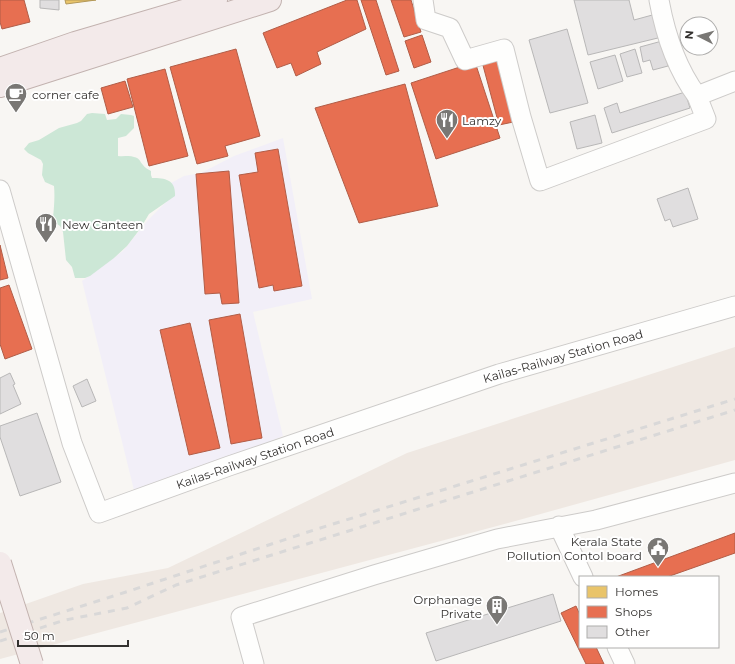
<svg xmlns="http://www.w3.org/2000/svg" width="735" height="664" font-family="Montserrat,sans-serif">
	<rect width="100%" height="100%" fill="#f8f6f3"/>
	<path fill="#f2eff8" d="M283,138L312,299L253,312L283,436L136,498L82,281L123,251L148,220L169,199L171,183L184,176L201,173L234,156Z"/>
	<path fill="#efe8e2" d="M735,347V460L519,520L0,659V613L83,584L168,568L407,453Z"/>
	<path fill="#cce7d6" d="M92,113L105,114L107,120L116,119L121,114L131,115L134,116V128L126,136L118,138V156C124,157 129,155 134,157C140,158 140,162 143,165C145,168 148,169 151,171V175L152,178C166,178 176,180 175,196L149,214L140,229L127,246L114,258L90,276L85,278H75L72,267L66,260L63,232L60,226L54,222L53,218C54,207 55,197 54,186L45,182L42,175L43,164L41,160L28,153L24,149L29,143L39,140L59,128L77,123L81,121L87,114Z"/>
	<path fill="#e9c46a" stroke="#b39859" d="M65,0H96L66,4Z"/>
	<path fill="#e76f51" stroke="#b15d47" d="M0,0H24L30,22L2,29L0,22Z
		M347,0H357L366,29L317,52L321,64L296,76L291,63L277,68L263,33Z
		M361,0H376L399,71L386,75Z
		M391,0H411L421,32L404,37Z
		M422,35L431,62L414,68L405,41Z
		M236,49L260,136L225,146L228,156L197,164L170,67Z
		M502,52L518,121L499,125L481,58Z
		M475,62L500,138L436,159L411,83Z
		M165,69L188,156L149,166L127,79Z
		M125,81L133,107L108,114L101,88Z
		M405,84L438,206L359,223L315,108Z
		M278,149L302,286L274,291L273,285L259,288L239,175L258,172L255,153Z
		M229,171L239,303L222,304L220,293L205,294L196,174Z
		M0,245L8,278L0,280Z
		M9,285L32,349L5,359L0,344V288Z
		M240,314L262,438L231,444L209,320Z
		M190,323L220,448L189,455L160,330Z
		M735,533V553L667,577H616Z
		M576,606L580,615V647H596L604,664H586L561,613Z"/>
	<path fill="#e0dedf" stroke="#b8b7b7" d="M40,0H59V10L40,8Z
		M574,0H629L634,20L656,14L662,37L588,55Z
		M567,29L588,103L550,113L529,40Z
		M662,41L668,66L653,70L650,60L643,62L640,47Z
		M635,49L642,73L627,77L620,54Z
		M615,55L623,81L598,89L590,62Z
		M685,92L690,108L612,133L604,108L617,103L620,113Z
		M595,115L602,143L577,149L570,122Z
		M688,188L698,219L673,227L670,219L665,221L657,199Z
		M10,373L15,384L13,385L21,404L0,414V378Z
		M87,379L96,401L82,407L73,386Z
		M37,413L61,482L20,496L0,437V426Z
		M553,594L561,621L436,661L426,633Z"/>
	<g fill="none" stroke-linecap="round" stroke-linejoin="round">
		<g stroke="#cdcbc9" stroke-width="21">
			<path id="minor" d="M423,0L426,20L450,28L465,60L504,49L521,117L540,181L706,119L697,96
				M659,0C665,33 677,69 697,96L735,81
				M0,190L72,443L99,513L229,466L499,374L735,306
				M559,526L583,577
				M617,647L625,664
				M254,664L241,617L374,575L497,539L596,520L735,483"/>
		</g>
		<g stroke="#c2b2af" stroke-width="24">
			<path id="major" d="M0,69L75,43L194,8L216,0
				M0,86L270,0"/>
		</g>
		<use href="#minor" stroke="#fefefd" stroke-width="19"/>
		<use href="#major" stroke="#f3eaea" stroke-width="22"/>
		<path stroke="#d9d8d8" stroke-width="3" stroke-dasharray="7 7" stroke-linecap="butt" d="M0,632L126,592L317,529L735,399
			M0,641L65,620L127,608L176,585L735,410"/>
		<g stroke="#c2b2af" stroke-width="24" stroke-linecap="butt">
			<path id="major-bridge" d="M0,563L32,664"/>
		</g>
		<use href="#major-bridge" stroke="#f3eaea" stroke-width="22"/>
	</g>
	<defs>
		<g id="cafe-pin" transform="scale(1.15)"><path d="M0 17L-7.5 6A9.5 9.5 0 1 1 7.5 6Z" fill="#797774" stroke="#fff"/><path d="M-5.5-4.5H6V0H3Q3 3.5 0 3.5H-2.5Q-5.5 3.5-5.5 0ZM3-3.2v2h1.7v-2ZM-6 4.5H4V6H-6Z" fill="#fff"/></g>
		<g id="restaurant-pin" transform="scale(1.15)"><path d="M0 17L-7.5 6A9.5 9.5 0 1 1 7.5 6Z" fill="#797774" stroke="#fff"/><path d="M-5-6h1v4h1v-4h1v4h1v-4h1v5L-1.5 .5V6h-2V.5L-5-1ZM5-6V6H3V1.5H1.5Q1.5-4 5-6Z" fill="#fff"/></g>
		<g id="civic-pin" transform="scale(1.15)"><path d="M0 17L-7.5 6A9.5 9.5 0 1 1 7.5 6Z" fill="#797774" stroke="#fff"/><path d="M-.6-6.5H3V-4.5H.6V-3L4-1V1h2V6H-6V1h2V-1L-.6-3ZM-1.2 2.5V6h2.4V2.5Z" fill="#fff"/></g>
		<g id="building-pin" transform="scale(1.15)"><path d="M0 17L-7.5 6A9.5 9.5 0 1 1 7.5 6Z" fill="#797774" stroke="#fff"/><path d="M-4-6H4V6H1V3H-1V6H-4ZM-2.5-4.3h1.7v1.8h-1.7ZM.8-4.3h1.7v1.8H.8ZM-2.5-1h1.7V.8h-1.7ZM.8-1h1.7V.8H.8Z" fill="#fff"/></g>
	</defs>
	<g fill-rule="evenodd">
		<use href="#cafe-pin" x="16" y="94"/>
		<use href="#restaurant-pin" x="447" y="120"/>
		<use href="#restaurant-pin" x="46" y="224"/>
		<use href="#civic-pin" x="658" y="548"/>
		<use href="#building-pin" x="497" y="606"/>
	</g>
	<g text-anchor="middle" dominant-baseline="central" stroke-width="4" stroke-linejoin="round" paint-order="stroke">
		<g font-size="12" fill="#343230" stroke="#fff" text-anchor="start">
			<text x="32" y="94">corner cafe</text>
			<text x="462" y="120">Lamzy</text>
			<text x="62" y="224">New Canteen</text>
			<text x="642" y="541" text-anchor="end">Kerala State<tspan x="642" dy="14">Pollution Contol board</tspan></text>
			<text x="482" y="599" text-anchor="end">Orphanage<tspan x="482" dy="14">Private</tspan></text>
		</g>
		<g font-size="12" fill="#343230" stroke="#fff">
			<text transform="translate(563 356) rotate(-16)">Kailas-Railway Station Road</text>
			<text transform="translate(255 458) rotate(-19)">Kailas-Railway Station Road</text>
		</g>
	</g>
	<rect x="579" y="576" width="140" height="72" fill="#ffffff" stroke="#aeadac"/>
	<rect x="587" y="586" width="20" height="12" fill="#e9c46a" stroke="#aeadac"/>
	<text x="615" y="596" font-size="12" fill="#343230">Homes</text>
	<rect x="587" y="606" width="20" height="12" fill="#e76f51" stroke="#aeadac"/>
	<text x="615" y="616" font-size="12" fill="#343230">Shops</text>
	<rect x="587" y="626" width="20" height="12" fill="#e0dedf" stroke="#aeadac"/>
	<text x="615" y="636" font-size="12" fill="#343230">Other</text>
	<g transform="translate(699 36) rotate(276)"><circle r="19" fill="#ffffff" stroke="#aeadac"/>
	<path d="M0-3L7 15L0 10L-7 15Z" fill="#797774"/>
	<text y="-6" font-size="11" font-weight="bold" text-anchor="middle" fill="#343230">N</text>
	</g>
	<path d="M18 640v6h110v-6" fill="none" stroke="#343230" stroke-width="2"/>
	<text x="24" y="640" font-size="12" fill="#343230" stroke="#ffffff" stroke-width="3" paint-order="stroke">50 m</text>
</svg>
